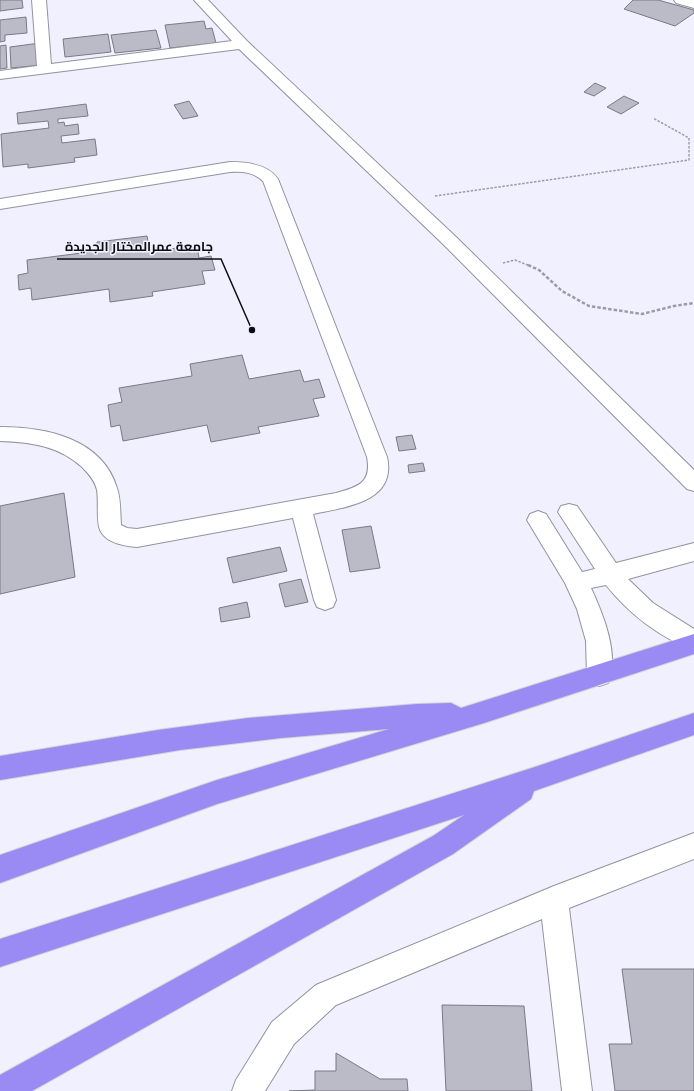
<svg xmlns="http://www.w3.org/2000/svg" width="694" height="1091" font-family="'Space Grotesk',Cairo,sans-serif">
	<rect width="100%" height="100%" fill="#f1f0fe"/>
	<path fill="#bbbac7" stroke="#7a7985" d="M0,0H22L23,8L0,11Z
		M633,0H658L694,10V13L675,26L624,9Z
		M26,17L27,33L5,35V41L0,42V20Z
		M204,21L206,29L212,28L216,43L170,48L165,25Z
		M156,30L161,48L115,53L111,35Z
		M108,34L111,52L65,57L63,39Z
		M40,43L42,65L11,68L10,47Z
		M6,45L7,68L0,69V46Z
		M595,83L606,88L594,96L584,92Z
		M624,96L639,103L621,114L607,107Z
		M189,101L198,116L183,119L174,105Z
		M86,104L88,116L58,119V123L64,122L65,126L78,124L79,134L61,136L62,143L95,139L97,155L74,158L75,162L28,168V164L3,167L1,134L49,128L48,121L18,124L17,113Z
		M147,236L150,252L197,245L199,258L211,256L215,270L202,271L205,284L152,292L153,296L110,302L109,289L32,300L31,288L19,290L18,275L28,273L27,260L97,251V242Z
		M242,355L249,379L300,370L304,382L319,379L325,397L313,399L319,416L258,427L260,433L211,442L207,425L123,441L120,425L111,427L108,405L122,402L119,388L192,376L190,364Z
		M412,435L416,449L399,451L396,437Z
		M423,463L425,471L409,473L408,465Z
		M64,493L75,577L0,594V506Z
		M371,526L380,568L350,572L342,530Z
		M280,547L287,571L233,583L227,558Z
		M301,579L308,602L285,607L279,584Z
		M247,602L250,617L221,622L219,608Z
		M622,969H694V1091H615L609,1044H632Z
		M442,1005L524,1006L532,1091H446Z
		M336,1053L380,1079H407L408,1091H289L315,1090V1071H336Z"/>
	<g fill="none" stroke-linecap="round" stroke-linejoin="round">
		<g stroke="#93929e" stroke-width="2">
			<path id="minor" d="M32,0H46L51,64L232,41L194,0H208L247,41L455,236L694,470V491L687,489L443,244L239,49L0,79V71L37,66Z
				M674,0H694V8L676,3Z
				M230,162C247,162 268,164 278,179L387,457C397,502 346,507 313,514L336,600L333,607L325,610L317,607L314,600L293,518L137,547C124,546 106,543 100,530C96,520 99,502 97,490C95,481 89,474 82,467C59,446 31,442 0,441V427C45,427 102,438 117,488C121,500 120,512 121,525L127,528L137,529L336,493C358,487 372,483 367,457L263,181C253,172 243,171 230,172L0,209V199Z
				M569,504L577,506L616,563L694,543V561L628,579L653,603L694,629V650C660,638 628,613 606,585L591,588C603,614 620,655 608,683L599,686L590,683L587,675L586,641L577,609L565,583L527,520L530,514L538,511L546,514L582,572L595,569L558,512L561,506Z
				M694,833V859L569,908L592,1091H562L542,919L336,1005L294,1044L265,1091H232L236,1080L272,1022L316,985L554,886Z"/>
		</g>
		<g stroke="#d3d3d4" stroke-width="2">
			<path id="highway" d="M694,634V654L484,723L217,804L0,883V855L217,780L389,729L281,738L180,750L0,780V756L158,730L248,718L417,704L451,703L461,708Z
				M694,713V735L534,791L531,799L453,854L32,1091H0V1075L433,836L464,815L0,967V939L538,766Z"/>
		</g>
		<path stroke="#9d9ca6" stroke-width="1.5" stroke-dasharray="2.5 1.5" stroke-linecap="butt" d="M435,196L689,160V138L653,118
			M503,263L515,260L530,266"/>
		<path stroke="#9d9ca6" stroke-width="2.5" stroke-dasharray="3.5 2" stroke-linecap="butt" d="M528,265L539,270L562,291L589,306L642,314L674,306L694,303"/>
		<use href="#minor" fill="#fff" fill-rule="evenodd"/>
		<use href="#highway" fill="#998af4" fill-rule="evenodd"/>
	</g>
	<path fill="none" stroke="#0d0d11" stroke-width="1.5" d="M252 330L221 259H57"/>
	<circle fill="#0d0d11" stroke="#f1f0fe" stroke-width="1.5" cx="252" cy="330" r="4"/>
	<g font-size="13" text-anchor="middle" font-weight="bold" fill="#0d0d11" stroke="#f1f0fe" stroke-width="3" stroke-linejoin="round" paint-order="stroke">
		<text x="139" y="251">جامعة عمرالمختار الجديدة</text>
	</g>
</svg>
